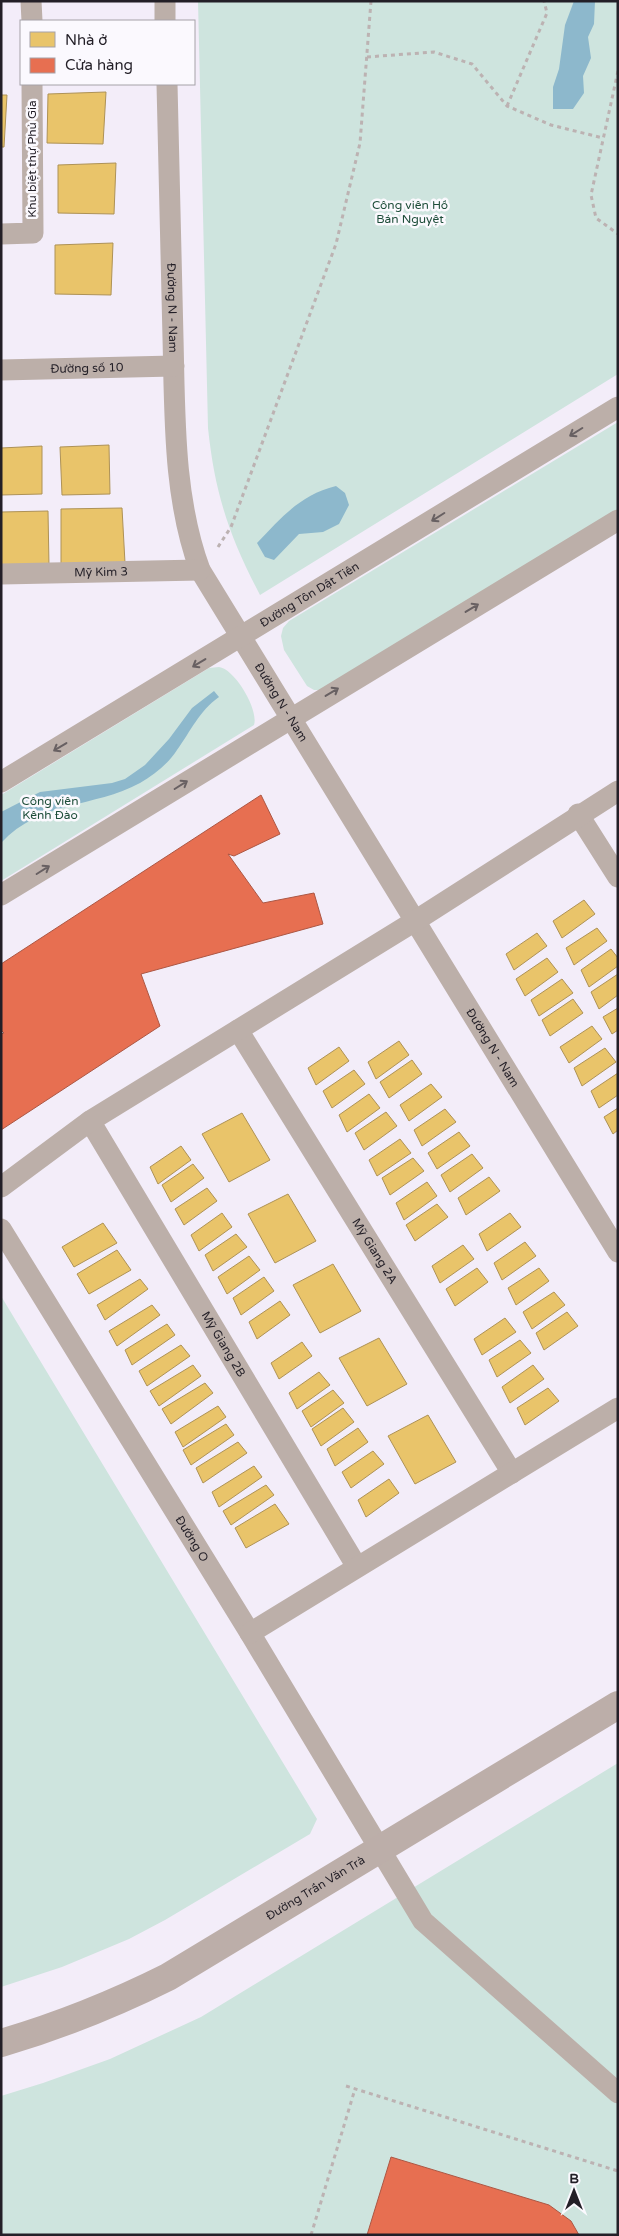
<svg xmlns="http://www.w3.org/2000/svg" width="619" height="2236" font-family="'Varela Round',sans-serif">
	<rect width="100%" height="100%" fill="#f3edf9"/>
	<path fill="#cee4de" d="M198,1H618V374L260,595C229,536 215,494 208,428Z
		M618,422V512L322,690H314L307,686L284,650L281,636L283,628L289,621Z
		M219,667C235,669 259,710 254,725L1,881V795L209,668Z
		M1,1296L317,1819L310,1834L165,1920L129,1939L62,1967L1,1987Z
		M618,1763V2235H1V2096L43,2083L110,2059L201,2017Z"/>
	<path fill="#8db8cc" d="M574,1H595L594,24L588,37L591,58L583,76L584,93L573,109H553V87L559,69L565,25Z
		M336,486L345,493L349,505L339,524L323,532L299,534L274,560L265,557L257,543C282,517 300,495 336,486Z
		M214,691L219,697C199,711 191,731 177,750C168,764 154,775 140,783C94,808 41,800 1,843V812L5,810L40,792L112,783L125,779L145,765L169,739L192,708Z"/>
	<path fill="#e9c46a" stroke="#ae9256" d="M106,92L103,144L47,143L48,94Z
		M1,95H7L4,147H1Z
		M116,163L114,214L58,213V165Z
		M113,243L111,295L55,294V245Z
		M109,445L110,494L62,495L60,447Z
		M42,446V494L1,495V448Z
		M122,508L125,563L61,564V509Z
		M48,511L49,566H1V512Z
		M584,900L595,914L562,938L553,921Z
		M597,928L607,941L574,965L566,948Z
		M537,933L547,946L514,970L506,954Z
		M611,949L618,958V966L589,987L581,970Z
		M547,958L558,972L525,996L516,979Z
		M618,974V995L599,1009L591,992Z
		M562,979L573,993L539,1016L531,1000Z
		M573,999L583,1013L550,1036L542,1020Z
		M618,1008V1030L612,1034L603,1017Z
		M592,1026L602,1039L569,1063L560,1047Z
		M399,1041L409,1055L376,1079L368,1062Z
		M339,1047L349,1061L316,1085L308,1068Z
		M605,1048L616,1062L582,1086L574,1068Z
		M412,1060L422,1074L389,1098L380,1082Z
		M354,1070L365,1084L332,1108L323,1091Z
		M618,1073V1095L599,1108L591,1091Z
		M431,1084L442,1097L409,1121L400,1105Z
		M369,1094L380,1108L347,1132L339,1115Z
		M618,1108V1130L613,1134L604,1117Z
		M445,1109L456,1122L422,1146L414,1130Z
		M386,1112L397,1126L364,1150L355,1133Z
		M242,1113L270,1160L229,1182L202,1134Z
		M459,1132L470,1146L437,1169L428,1153Z
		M400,1139L411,1153L377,1176L369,1160Z
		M181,1146L191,1160L158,1184L150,1167Z
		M472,1154L483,1168L450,1192L441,1175Z
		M413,1158L424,1171L390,1195L382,1178Z
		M193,1164L204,1178L171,1202L162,1185Z
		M489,1177L500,1191L466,1215L458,1198Z
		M427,1182L437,1196L404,1220L396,1203Z
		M207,1188L217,1201L184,1225L175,1209Z
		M288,1194L316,1241L275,1263L248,1214Z
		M437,1204L448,1217L415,1241L406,1225Z
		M222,1213L232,1227L199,1251L191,1235Z
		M510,1213L521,1227L487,1251L479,1234Z
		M103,1223L117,1243L74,1267L62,1247Z
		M236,1234L247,1247L213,1271L205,1255Z
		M525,1242L536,1256L502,1280L494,1263Z
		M463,1245L474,1259L440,1283L432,1266Z
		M117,1250L131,1270L89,1294L77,1274Z
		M249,1256L260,1270L227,1294L218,1277Z
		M333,1264L361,1311L320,1333L293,1285Z
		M477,1268L488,1282L455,1306L446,1289Z
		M539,1268L549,1281L516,1305L508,1288Z
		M264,1277L274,1291L241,1315L233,1298Z
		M140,1279L148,1289L105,1320L97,1305Z
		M554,1292L565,1305L532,1329L523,1312Z
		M280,1301L290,1315L257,1339L249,1322Z
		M152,1305L160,1315L117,1346L109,1331Z
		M567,1312L578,1326L544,1350L536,1333Z
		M505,1318L516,1332L482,1355L474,1339Z
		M167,1324L175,1335L132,1365L125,1350Z
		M379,1338L407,1384L367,1406L339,1358Z
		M520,1340L531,1353L497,1377L489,1360Z
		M302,1342L312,1356L279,1379L271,1363Z
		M181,1345L190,1356L147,1386L139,1371Z
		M193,1365L201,1376L159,1406L150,1391Z
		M533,1365L544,1379L510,1403L502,1387Z
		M319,1372L330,1385L297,1409L289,1393Z
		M205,1383L213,1393L171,1424L162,1409Z
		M548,1388L559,1401L525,1425L517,1408Z
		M333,1390L344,1403L311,1427L302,1411Z
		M218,1406L226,1417L183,1447L175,1432Z
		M343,1408L354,1422L321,1446L312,1429Z
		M428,1415L456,1462L415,1484L388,1436Z
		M226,1424L234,1435L191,1465L183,1450Z
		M358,1428L368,1442L335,1466L327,1449Z
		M238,1442L247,1453L203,1483L196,1468Z
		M373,1451L384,1464L351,1488L342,1472Z
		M254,1466L262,1477L219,1507L212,1492Z
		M389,1479L399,1493L366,1517L358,1500Z
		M266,1485L274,1495L231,1525L223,1511Z
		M275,1504L289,1524L246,1548L235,1528Z"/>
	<path fill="#e76f51" stroke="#ac5744" d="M261,795L280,834L234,856L228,854L263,903L314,893L323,924L141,974L160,1026L1,1130V1034L4,1033L1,1030V964Z
		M391,2157L549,2205L571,2221L579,2235H367Z"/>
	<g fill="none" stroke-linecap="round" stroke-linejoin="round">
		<path stroke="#bcb2b2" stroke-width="3" stroke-dasharray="4 4" stroke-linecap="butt" d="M367,57L434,52L472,64L507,106L551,125L603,138
			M618,71L591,195L596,218L618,234
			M507,106L547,13L544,1
			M218,547L231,527L336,244L360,143L371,1
			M346,2086L618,2171
			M311,2235L355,2089"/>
		<g stroke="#bcafa9" stroke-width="21">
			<path d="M31,1L32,21"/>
			<path d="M165,1V21"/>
			<path id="s1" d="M167,84C169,168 171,253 173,338C175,415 173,497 200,570L618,1252"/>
			<path d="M1,234L33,233L32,84"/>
			<path id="s2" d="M1,370L174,366"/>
			<path id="s3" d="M1,574L200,570"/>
			<path id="s4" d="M1,782L618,407"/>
			<path d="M578,814L618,877"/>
			<path d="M1,895L618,520"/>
			<path id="s5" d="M238,1030L512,1473"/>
			<path id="s6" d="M90,1121L357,1567"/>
			<path d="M1,1187L90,1121L415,921L618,791"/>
			<path id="s7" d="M1,1229L250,1633L423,1921L618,2093"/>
			<path d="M250,1633L618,1408"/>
		</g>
		<path stroke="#bcaea9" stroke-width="28" id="s8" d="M1,2043C59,2026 114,2004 168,1977L618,1705"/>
	</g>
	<defs><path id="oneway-shaft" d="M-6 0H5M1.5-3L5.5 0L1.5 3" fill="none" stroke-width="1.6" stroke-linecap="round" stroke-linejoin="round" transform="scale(1.25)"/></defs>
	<g stroke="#686062">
		<use href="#oneway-shaft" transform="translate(576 432) rotate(148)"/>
		<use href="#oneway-shaft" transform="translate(438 517) rotate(148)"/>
		<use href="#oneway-shaft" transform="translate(472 608) rotate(-31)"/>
		<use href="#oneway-shaft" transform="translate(199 663) rotate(149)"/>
		<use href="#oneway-shaft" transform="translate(332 692) rotate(-31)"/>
		<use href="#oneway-shaft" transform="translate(60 747) rotate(149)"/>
		<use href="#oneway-shaft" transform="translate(181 785) rotate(-32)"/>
		<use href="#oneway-shaft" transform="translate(43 870) rotate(-32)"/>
	</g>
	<g text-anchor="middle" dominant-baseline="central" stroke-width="5" stroke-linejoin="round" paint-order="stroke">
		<g font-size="12" fill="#231f27" stroke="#fbf9fe">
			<text transform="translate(32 159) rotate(-90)">Khu biệt thự Phú Gia</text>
			<text stroke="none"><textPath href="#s1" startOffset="224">Đường N - Nam</textPath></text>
			<text stroke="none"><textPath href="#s2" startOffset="86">Đường số 10</textPath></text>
			<text stroke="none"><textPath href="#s3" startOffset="100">Mỹ Kim 3</textPath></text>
			<text stroke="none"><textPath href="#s4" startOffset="361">Đường Tôn Dật Tiên</textPath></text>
			<text stroke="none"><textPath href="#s1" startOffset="644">Đường N - Nam</textPath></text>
			<text stroke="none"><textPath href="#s1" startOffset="1049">Đường N - Nam</textPath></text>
			<text stroke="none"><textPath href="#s5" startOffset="260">Mỹ Giang 2A</textPath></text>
			<text stroke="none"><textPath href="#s6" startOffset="260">Mỹ Giang 2B</textPath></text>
			<text stroke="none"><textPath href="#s7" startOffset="364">Đường O</textPath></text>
			<text stroke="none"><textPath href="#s8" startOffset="352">Đường Trần Văn Trà</textPath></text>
		</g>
		<g font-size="12" fill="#1d4d39" stroke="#fbf9fe">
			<text x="410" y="205">Công viên Hồ<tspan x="410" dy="14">Bán Nguyệt</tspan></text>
			<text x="50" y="801">Công viên<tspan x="50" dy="14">Kênh Đào</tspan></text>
		</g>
	</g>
	<rect width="619" height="2236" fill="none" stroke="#231f27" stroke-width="5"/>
	<rect x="20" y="20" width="175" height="65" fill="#fbf9fe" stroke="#a5a2a8"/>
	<rect x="30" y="32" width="25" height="15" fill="#e9c46a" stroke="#a5a2a8"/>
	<text x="65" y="45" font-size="15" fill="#231f27">Nhà ở</text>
	<rect x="30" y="58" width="25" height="15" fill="#e76f51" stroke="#a5a2a8"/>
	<text x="65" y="70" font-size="15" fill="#231f27">Cửa hàng</text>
	<g transform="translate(574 2191)" stroke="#fbf9fe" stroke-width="4" paint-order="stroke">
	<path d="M0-4L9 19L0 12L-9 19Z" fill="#231f27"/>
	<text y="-8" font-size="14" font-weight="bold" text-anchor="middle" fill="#231f27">B</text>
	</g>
</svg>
